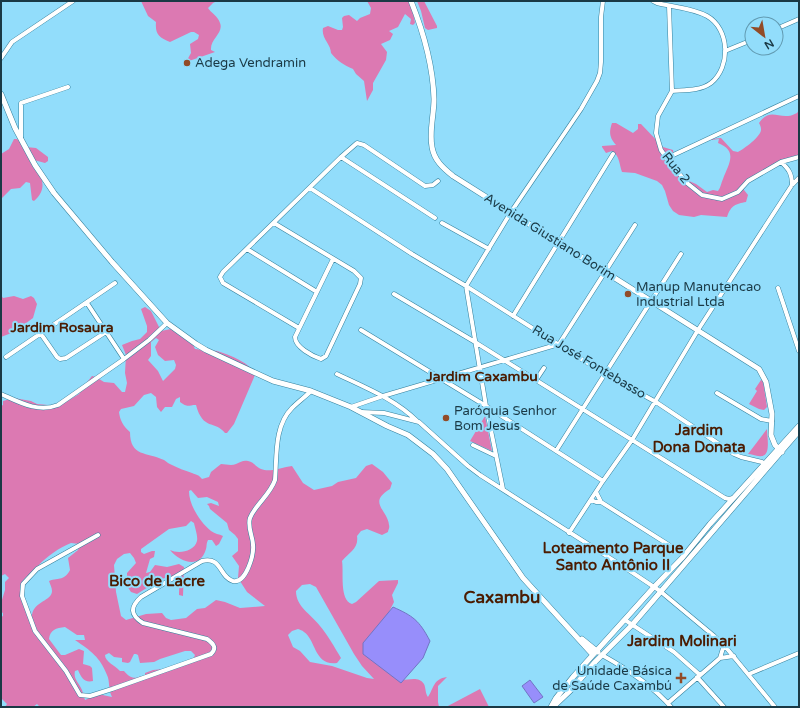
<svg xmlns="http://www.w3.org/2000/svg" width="800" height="708" font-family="'Varela Round',sans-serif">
	<rect width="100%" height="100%" fill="#92ddfb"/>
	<path fill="#dc79b2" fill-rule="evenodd" d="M141,1H217L213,3L208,8C211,13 218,16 220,23C224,33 210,39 211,50L215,52L186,62L191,53L190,44L198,39L199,35L194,32H191L170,42C159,37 155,35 156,22L148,16Z
		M367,1H411L415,23L413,25L410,24L411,19L405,14L398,27L389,31L393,34L390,40L381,44L387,52L386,60L373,83V90L367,101L364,81L356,74L353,69C344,65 337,61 331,53C331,44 321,38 323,28L328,26L338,30H342L343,27L342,18L344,16L349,15L357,21L360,18L370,14L371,8Z
		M417,1H424L437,26V28L428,30L425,28L421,11Z
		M799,110V158L779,163L743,186L744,190L748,195L746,202C736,204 731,205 727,217L701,215L694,217L679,215L673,211L669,205L665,191L662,185L657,181L635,173L622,172C619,164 620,156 612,151L606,153L602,147V146L616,145C609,137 609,132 612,123H616L633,133L638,129V124H641L663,147L673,150L676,169L686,183L689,181L696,184L707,192L713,190L718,191C721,187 721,183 723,179C728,165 739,151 718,143L719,139L711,140L712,139L721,138L733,151L738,152C744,149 762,136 761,129C761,127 760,125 759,123C769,109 776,117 788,116C791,116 794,114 797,113Z
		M14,139H17L26,147L36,148L48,157V161L45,163L34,160C41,176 49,188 34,201L32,200L30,183L26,182L20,188L11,189L1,199L2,204L1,205V154L9,149Z
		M1,295L3,298L14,296L23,299L31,296L34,298L37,304L33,318L14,332L1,337Z
		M145,307L151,311L161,331L171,329L175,330L192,343L195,349C199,349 200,350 204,351C208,352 213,350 217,351C228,354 253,364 255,375L234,424L227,433H225C215,420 203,431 196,405C188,405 188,408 180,402V397L176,399L172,407H165L161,412L157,407L156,397L151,393L144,395L134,406L121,409L119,412C120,420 123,426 130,432C130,457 147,452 164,460C167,462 169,464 172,465C178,468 186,471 192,473C197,475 199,475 202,479L209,477L211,472L221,464C226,464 231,466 236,464C241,462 243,460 248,461C254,462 256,467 261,469C270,473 282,467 292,466L303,483L314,490L332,486L338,482L356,478L366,466L372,464L383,472L392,483L390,489C367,503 388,510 389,525C390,528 388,530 388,532L382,535L367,529L361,531L357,536C359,549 349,552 342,561C344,572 339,600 352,604L356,602L379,581L398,580V583L392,595L394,602L390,610L387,620L402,680C409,680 419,676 424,684C426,688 425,693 428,697C434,688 433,679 447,677L438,686V702L439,707H40L37,704L33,707H5L7,704L1,698V617L3,616V613L1,612V603L5,590V582L9,578L5,574L1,576V406L3,405V401L14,398L31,401L37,404L59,406L79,394L88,381L92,376L96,377L104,382L114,383L122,392H125L127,383L125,373L126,355L122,345L132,341L140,339L147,332V326L141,309ZM156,338L159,340L155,347L158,355L165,361L174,360L176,365L175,369L163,381L158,371L148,360L151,356V342ZM191,490L198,498L207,497L218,502L219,506L211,503L207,504L209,506L210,509L227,523L229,530L235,535L238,539V551L232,556L239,566L238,578L247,592L265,606L240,608L225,602L216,600L205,608L197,609L186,618L171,620L166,618L162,613L146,614L126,620L121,616L116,592L114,565L117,559L124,554L130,553L134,558L136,563L127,573V586L131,592L137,594L161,579L173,576C181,584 179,585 179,595L183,596L184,567L179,564L167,567L155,565L150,572L146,573L150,559L154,557L155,551H152L144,554L141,552V549L169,529L186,526L191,521L194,523C195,528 198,536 197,541C194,552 178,554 170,550C180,562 200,570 206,549C207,546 206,544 208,540H212L216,546L219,544L223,536C219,534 215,534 211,531C200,522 189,505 189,491ZM71,543L80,544L78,550L68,558L70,570C64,581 60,577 49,581C50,584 52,588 52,591C52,601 34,601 32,615H30C26,608 19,598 20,589C20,581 27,576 32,573C34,572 36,568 38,566C47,556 59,548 71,543ZM310,584L316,587L354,654L362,666L374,679L367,678L332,666L310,662L300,651L293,647L288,635L292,631L298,629C300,630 302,630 304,632C316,640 314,666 337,663L341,658C335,648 327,634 320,626C311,614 296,607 296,591L302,585ZM65,627L77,635H84L85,640H75C91,651 100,657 107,675C110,681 108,689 112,697L98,694L85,700C84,697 83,693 82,690C79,683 73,679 75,671L78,670C81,677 84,683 93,681L92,668L90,666L83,664L84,651L79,649L65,655H61L49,639C50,630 56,628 65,627ZM185,651H191L195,655L192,661L174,668L153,670L145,673V677L141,676C134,680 129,677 124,671H120C115,665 105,662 105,655L109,653L114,657L122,658V662L128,663L130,662L134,654H136L138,655L140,663L154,662L160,659Z
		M761,380L763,381L767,407L764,410L759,409L749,404L757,391L755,389Z
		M485,416L492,451L470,441Z
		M767,429C767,436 771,455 762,456C757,457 752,454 748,454Z
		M480,689L489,707H446Z"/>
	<path fill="#978efb" stroke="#7274c4" d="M393,607C413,616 419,620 430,641L423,658L401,683L363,654V643Z
		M530,680L543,697L534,703L522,686Z"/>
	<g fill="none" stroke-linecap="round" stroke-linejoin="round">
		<g stroke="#35819d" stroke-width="5">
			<path id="minor" d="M653,1L657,3C673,7 693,8 707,16C730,29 731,67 711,83C700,91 685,90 672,91
				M669,6L672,91L658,116L656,133L661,150L668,160L687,183L702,195L722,199L738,192L748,181L781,162L799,157
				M776,29L799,19
				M725,51L752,40
				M1,58L12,42L73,1
				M21,138V103L68,87
				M341,157L435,218
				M667,158L799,96
				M781,162C789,169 792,174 792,185
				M310,188L412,254L466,286L605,374L656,402L734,454L741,457L762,462L764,464V467
				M274,223L354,271L361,278L360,284L326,356L321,359C312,356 295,347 295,337L333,259
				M442,223L489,249
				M247,249L317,292
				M778,288L799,351
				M394,294L475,342L725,498L729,499L733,498
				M87,303L124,359
				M513,316L613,154
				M299,328L223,283L220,277L223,272L341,157L357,143L364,145L425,186L433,185L438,181
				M361,330L486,406L603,481
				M41,334L57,357L60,359L66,358L106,332
				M6,357L115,283
				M337,374C364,387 395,399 417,421
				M536,380L544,368
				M717,393L761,419L772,421
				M1,394C19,402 38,413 58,405L124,359L149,340L167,323
				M351,407L383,396L559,344L635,225
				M361,412L384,413L419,422L468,466L480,475L627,569L660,591L714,636L724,645L775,707
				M473,445L496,456
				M556,451L681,254
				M503,489L486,406L466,286L511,212L581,109L597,81L600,73L601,62V17L603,1
				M596,492L601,502L680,552
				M591,500L596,502H601
				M569,533L603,481L632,440L698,330L792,185L799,178
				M98,535L37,569L23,584L22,596L35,631L66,671L80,695L90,696L112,689L211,654C217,648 214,644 207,639L143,623C130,615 130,607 141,597L202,561C222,556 219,577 233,581C246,584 254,555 253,545C253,537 247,527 250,518C255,505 270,495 275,480C277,456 274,426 292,408C298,402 305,397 311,391
				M625,620L674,652L700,675
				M602,655C627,669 652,685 671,707
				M720,658L734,656
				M749,674L799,653
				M697,677L724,707
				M668,703L720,658L724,645"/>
		</g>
		<g stroke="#35819d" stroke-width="6">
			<path id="major" d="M411,1C423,31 433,66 434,99C434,115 429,131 432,147C434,160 443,168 453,176L759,369L766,382L772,414L771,435L775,445L782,452
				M1,94L15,128L35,165L54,193L112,262L167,323L196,344L206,350L273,381L311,391L351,407L387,426L408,435L433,454L447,469L523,578L593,655
				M582,639L598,652
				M551,707L556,698L573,677L654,587L683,557L710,524L799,426
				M553,707L571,690L595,662L632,625L799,431"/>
		</g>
		<use href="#minor" stroke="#fff" stroke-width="4"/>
		<use href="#major" stroke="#fff" stroke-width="5"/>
	</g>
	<g fill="#924b27" stroke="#92ddfb" stroke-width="1.5">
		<circle cx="187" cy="63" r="4"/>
		<circle cx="628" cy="294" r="4"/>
		<circle cx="446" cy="418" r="4"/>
		<path d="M679 672h4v4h4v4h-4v4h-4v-4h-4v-4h4z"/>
	</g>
	<g text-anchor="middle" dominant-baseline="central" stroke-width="4" stroke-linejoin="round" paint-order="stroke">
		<g font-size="13" fill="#1a3945" stroke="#92ddfb" text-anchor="start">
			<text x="195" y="63">Adega Vendramin</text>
			<text x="636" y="287">Manup Manutencao<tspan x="636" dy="15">Industrial Ltda</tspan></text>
			<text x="454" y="411">Paróquia Senhor<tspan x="454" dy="15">Bom Jesus</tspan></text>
			<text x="672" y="671" text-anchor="end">Unidade Básica<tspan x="672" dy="15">de Saúde Caxambú</tspan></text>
		</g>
		<g font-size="13" fill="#1a3945" stroke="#92ddfb">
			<text transform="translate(676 168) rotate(51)">Rua 2</text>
			<text transform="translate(550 237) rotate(32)">Avenida Giustiano Borim</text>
			<text transform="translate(589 362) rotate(31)">Rua José Fontebasso</text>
		</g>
		<g font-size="14" font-weight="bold" fill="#4b1c02" stroke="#92ddfb">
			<text x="62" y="327">Jardim Rosaura</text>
			<text x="482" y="376">Jardim Caxambu</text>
		</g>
		<g font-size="15" font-weight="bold" fill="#4b1c02" stroke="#92ddfb">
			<text x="699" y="430">Jardim<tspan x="699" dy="17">Dona Donata</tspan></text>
			<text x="613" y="548">Loteamento Parque<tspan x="613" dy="17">Santo Antônio II</tspan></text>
			<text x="157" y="581">Bico de Lacre</text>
			<text x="682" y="641">Jardim Molinari</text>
		</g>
		<g font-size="17" font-weight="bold" fill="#4b1c02" stroke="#92ddfb">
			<text x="502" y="597">Caxambu</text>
		</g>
	</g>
	<rect width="800" height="708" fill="none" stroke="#1a3945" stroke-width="4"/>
	<g transform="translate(764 36) rotate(149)"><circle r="19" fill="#92ddfb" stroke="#629bb2"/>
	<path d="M0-3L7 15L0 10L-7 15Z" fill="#924b27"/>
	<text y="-6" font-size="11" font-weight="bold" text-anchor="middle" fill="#1a3945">N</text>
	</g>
</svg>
